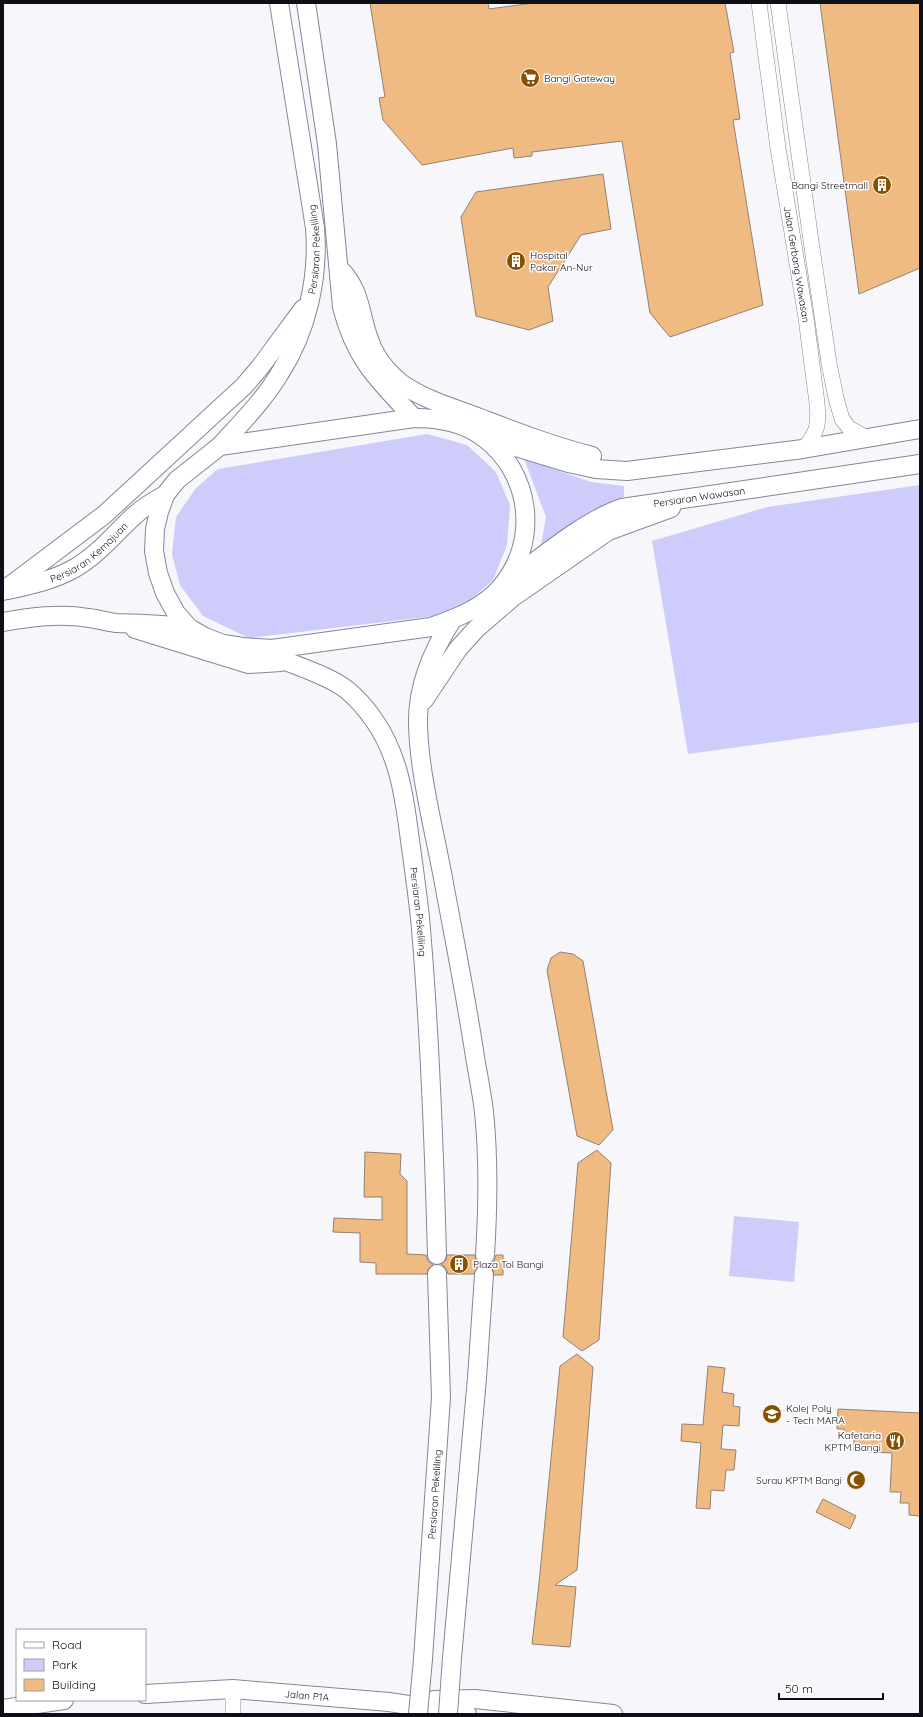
<svg xmlns="http://www.w3.org/2000/svg" width="923" height="1717" font-family="Quicksand,sans-serif">
	<rect width="100%" height="100%" fill="#f7f7fb"/>
	<path fill="#ceccfb" d="M427,434L467,445L496,472L510,505L507,545L493,580L468,602L443,615L249,638L203,616L180,585L172,554L176,517L196,488L218,469Z
		M524,459L591,482L624,486V497L600,510L538,561L546,517Z
		M920,485V722L688,754L652,541L767,507Z
		M734,1216L799,1222L794,1282L729,1276Z"/>
	<path fill="#efbb83" stroke="#928171" d="M370,3H488L489,9L533,3H725L734,52L730,53L740,119L733,120L763,305L670,337L650,313L622,141L532,152V156L514,158L513,148L422,165L383,120L379,98L385,97Z
		M820,3H920V268L859,294Z
		M603,174L611,229L581,235L548,287L553,321L529,330L476,316L461,217L476,192Z
		M560,952L573,954L583,961L613,1130L599,1145L577,1136L547,970L551,958Z
		M597,1150L611,1163L599,1340L582,1351L563,1337L578,1163Z
		M365,1152L401,1154L400,1174L407,1181V1254L426,1255L428,1261L433,1265L428,1269L427,1274H376V1263L360,1262V1233L333,1232L334,1218L382,1220V1197H364Z
		M447,1255H475L476,1260L482,1265L476,1269L474,1274H448L446,1268L441,1264L446,1260Z
		M496,1255H503V1275H494L493,1270L487,1265L494,1261Z
		M577,1354L593,1367L577,1570L555,1585L576,1587L570,1647L532,1644L539,1583L560,1366Z
		M708,1366L725,1368L722,1392L734,1394L733,1406L740,1407L739,1426L723,1425L721,1449L736,1450L734,1470H726L724,1491L711,1490L710,1509L696,1508L701,1443L681,1441L682,1424L703,1425Z
		M838,1409L920,1413V1516L909,1515V1503H900L901,1492H890L892,1453L854,1451V1439H844V1429H837Z
		M823,1499L856,1516L850,1529L816,1512Z"/>
	<g fill="none" stroke-linecap="round" stroke-linejoin="round">
		<g stroke="#85859a" stroke-width="16">
			<g id="minor">
				<path id="s1" d="M759,3L778,148L806,318L817,403C819,424 818,433 803,449"/>
				<path d="M778,3L812,248L829,363L836,398L842,419L849,428L867,438"/>
				<path d="M233,1689V1714"/>
			</g>
		</g>
		<g stroke="#85859a" stroke-width="20">
			<g id="major">
				<path d="M306,3L327,144L342,307C355,359 379,381 414,418"/>
				<path d="M339,268C366,295 358,324 376,355C383,367 392,376 402,384C425,400 454,408 480,418C517,432 553,446 592,456"/>
				<path d="M414,418C439,418 463,422 483,437C531,472 540,541 501,587C483,608 457,618 431,627L272,649L243,647L223,644L205,637L189,628L176,613L165,593L158,573L154,551L155,529L159,512L165,495L177,480L220,446Z"/>
				<path d="M487,438L568,463L596,469L627,471L803,449L920,429"/>
				<path id="s2" d="M220,446C241,423 264,400 280,373C307,331 319,278 315,228L279,3"/>
				<path id="s3" d="M509,581C542,557 584,521 622,508L920,464"/>
				<path id="s4" d="M8,590C31,585 54,580 75,568C98,555 115,533 135,515C144,507 154,501 165,495"/>
				<path d="M3,591L104,515L244,386L261,366L303,309"/>
				<path d="M452,620C433,650 418,683 418,720C418,769 434,829 443,878C454,938 466,997 475,1057C478,1075 482,1094 484,1112C489,1160 488,1207 485,1255"/>
				<path d="M3,622C31,617 60,613 89,618C98,619 107,622 116,623C141,624 165,624 189,628"/>
				<path d="M135,629L248,664L281,662"/>
				<path id="s5" d="M260,651C283,661 329,675 347,690C357,698 367,710 374,720C398,754 404,794 409,833C413,862 417,890 420,918C430,1030 434,1143 437,1255"/>
				<path d="M424,700L458,649L476,629L513,597L608,531L671,508"/>
				<path d="M452,1658L477,1378L484,1275"/>
				<path id="s6" d="M423,1659L441,1397L437,1274"/>
				<path id="s7" d="M145,1694L233,1689L389,1702L467,1714"/>
				<path d="M434,1700L475,1699L613,1714"/>
				<path d="M3,1709L64,1700"/>
			</g>
		</g>
		<use href="#minor" stroke="#fff" stroke-width="15"/>
		<use href="#major" stroke="#fff" stroke-width="18"/>
		<g stroke="#85859a" stroke-width="20" stroke-linecap="butt">
			<path id="major-bridge" d="M418,1714L423,1659
				M448,1714L452,1658"/>
		</g>
		<use href="#major-bridge" stroke="#fff" stroke-width="18"/>
	</g>
	<defs>
		<g id="supermarket-disc" transform="scale(1)"><circle r="9.5" fill="#885200" stroke="#fff"/><path d="M-6-5.5h2.5l.6 2H6L4.5 2H-2.5L-4.4-4H-6ZM-1.5 3.2a1.3 1.3 0 1 0 .1 0ZM3 3.2a1.3 1.3 0 1 0 .1 0Z" fill="#fff"/></g>
		<g id="building-disc" transform="scale(1)"><circle r="9.5" fill="#885200" stroke="#fff"/><path d="M-4-6H4V6H1V3H-1V6H-4ZM-2.5-4.3h1.7v1.8h-1.7ZM.8-4.3h1.7v1.8H.8ZM-2.5-1h1.7V.8h-1.7ZM.8-1h1.7V.8H.8Z" fill="#fff"/></g>
		<g id="university-disc" transform="scale(1)"><circle r="9.5" fill="#885200" stroke="#fff"/><path d="M0-5L7-2L0 1L-7-2ZM-4 1L0 2.5L4 1V4Q0 6-4 4Z" fill="#fff"/></g>
		<g id="restaurant-disc" transform="scale(1)"><circle r="9.5" fill="#885200" stroke="#fff"/><path d="M-5-6h1v4h1v-4h1v4h1v-4h1v5L-1.5 .5V6h-2V.5L-5-1ZM5-6V6H3V1.5H1.5Q1.5-4 5-6Z" fill="#fff"/></g>
		<g id="mosque-disc" transform="scale(1)"><circle r="9.5" fill="#885200" stroke="#fff"/><path d="M3.5-4.9A6 6 0 1 0 3.5 4.9A5 5 0 1 1 3.5-4.9Z" fill="#fff"/></g>
	</defs>
	<g fill-rule="evenodd">
		<use href="#supermarket-disc" x="530" y="78"/>
		<use href="#building-disc" x="882" y="185"/>
		<use href="#building-disc" x="516" y="261"/>
		<use href="#building-disc" x="459" y="1264"/>
		<use href="#university-disc" x="772" y="1414"/>
		<use href="#restaurant-disc" x="895" y="1441"/>
		<use href="#mosque-disc" x="856" y="1480"/>
	</g>
	<g text-anchor="middle" dominant-baseline="central" stroke-width="3" stroke-linejoin="round" paint-order="stroke">
		<g font-size="10" fill="#0e0e16" stroke="#fff" text-anchor="start">
			<text x="544" y="78">Bangi Gateway</text>
			<text x="868" y="185" text-anchor="end">Bangi Streetmall</text>
			<text x="530" y="255">Hospital<tspan x="530" dy="12">Pakar An-Nur</tspan></text>
			<text x="473" y="1264">Plaza Tol Bangi</text>
			<text x="786" y="1408">Kolej Poly<tspan x="786" dy="12">- Tech MARA</tspan></text>
			<text x="881" y="1435" text-anchor="end">Kafetaria<tspan x="881" dy="12">KPTM Bangi</tspan></text>
			<text x="842" y="1480" text-anchor="end">Surau KPTM Bangi</text>
		</g>
		<g font-size="10" fill="#0e0e16" stroke="#fff">
			<text stroke="none"><textPath href="#s2" startOffset="225">Persiaran Pekeliling</textPath></text>
			<text stroke="none"><textPath href="#s1" startOffset="264">Jalan Gerbang Wawasan</textPath></text>
			<text stroke="none"><textPath href="#s3" startOffset="213">Persiaran Wawasan</textPath></text>
			<text stroke="none"><textPath href="#s4" startOffset="91">Persiaran Kemajuan</textPath></text>
			<text stroke="none"><textPath href="#s5" startOffset="335">Persiaran Pekeliling</textPath></text>
			<text stroke="none"><textPath href="#s6" startOffset="165">Persiaran Pekeliling</textPath></text>
			<text stroke="none"><textPath href="#s7" startOffset="162">Jalan P1A</textPath></text>
		</g>
	</g>
	<rect width="923" height="1717" fill="none" stroke="#0e0e16" stroke-width="8"/>
	<rect x="16" y="1629" width="130" height="72" fill="#ffffff" stroke="#9f9fa2"/>
	<rect x="24" y="1642" width="20" height="6" fill="#ffffff" stroke="#9f9fa2"/>
	<text x="52" y="1649" font-size="12" fill="#0e0e16">Road</text>
	<rect x="24" y="1659" width="20" height="12" fill="#ceccfb" stroke="#9f9fa2"/>
	<text x="52" y="1669" font-size="12" fill="#0e0e16">Park</text>
	<rect x="24" y="1679" width="20" height="12" fill="#efbb83" stroke="#9f9fa2"/>
	<text x="52" y="1689" font-size="12" fill="#0e0e16">Building</text>
	<path d="M779 1693v6h104v-6" fill="none" stroke="#0e0e16" stroke-width="2"/>
	<text x="785" y="1693" font-size="12" fill="#0e0e16" stroke="#ffffff" stroke-width="3" paint-order="stroke">50 m</text>
</svg>
